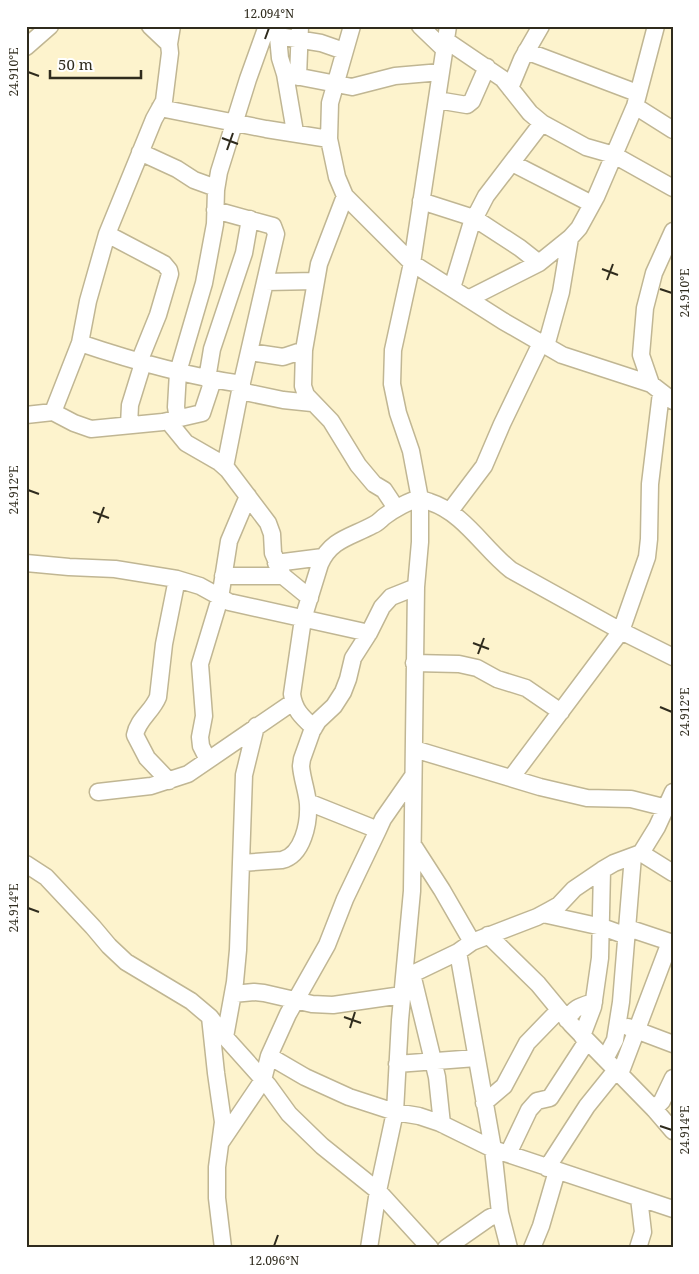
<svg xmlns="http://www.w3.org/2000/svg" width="699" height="1274" font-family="'Noto Serif',serif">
	<rect width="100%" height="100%" fill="#fdf3cd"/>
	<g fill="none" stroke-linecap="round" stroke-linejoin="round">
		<g stroke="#c0b693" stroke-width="19">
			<path id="minor" d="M150,26L169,44
				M277,26L280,58L285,74L295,132
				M352,26L330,103L329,139L337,177L345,196L412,263L503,321L562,355L651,384L673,401
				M420,26L445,50
				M278,36L321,43L344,51
				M447,41L503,79L530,113L542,123L586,147L614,155L673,188
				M26,47L50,26
				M526,51L637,93
				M285,74L352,87L395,76L441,72
				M298,77L300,26
				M510,88L522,59L541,26
				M437,100L467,105L472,101L487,67
				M635,106L673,130
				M160,108L266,129L329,139
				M140,152L177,169L194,180L216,188
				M512,163L592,204
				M345,196L319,264L304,350L303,386L306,395L331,421L358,465L374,484L384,490L396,508
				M421,201L474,218L520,248L539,263
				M215,210L273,226L276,234L240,391L225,467
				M107,234L164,264L169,270L170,274L158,315L139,362
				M265,282L316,281
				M452,288L471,225L486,196L542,123
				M468,299L539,263L570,238L579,228L596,197L635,106L656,26
				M80,343C133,361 186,376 242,384
				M546,346L561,292L570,238
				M250,352L283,357L304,350
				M207,379L212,349L244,253L250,219
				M651,384L641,355L645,308L654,273L673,231
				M240,391L283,400L312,403
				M53,412L80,343L88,301L107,234L154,119L164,101L170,53L169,44L172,26
				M26,415L53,412L74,423L91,429L163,422L202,413L213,380
				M178,419L176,407L178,372L204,283L215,224L216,190L219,172L248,79L267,26
				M168,421L186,443L219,462L228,470L268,523L272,534L273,553L283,576L310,598
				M129,425L130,405L143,363
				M450,511L484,466L502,424L541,343
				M26,563L69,567L115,569L177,579L200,586L229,602L369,633
				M276,563L323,557
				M223,576H283
				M414,663L459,664L477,668L497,679L526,688L561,712
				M314,728C302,717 294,710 292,694L303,619L320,564C331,539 351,537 373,525C378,523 381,519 385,516C393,510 410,500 419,499C422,499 427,501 430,502C464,513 484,549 511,570L621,631L673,657
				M414,749L540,787L587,798L631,799L667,808
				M208,760L201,746L200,737L204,716L200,664L220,598L229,541L248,496
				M511,778L621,631L647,557L649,539L650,484L661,393
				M169,781L147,758L135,735C138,719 152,712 158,697L164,644L177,579
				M98,792L151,786L188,774L293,702
				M308,802L378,830
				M413,845L442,890L472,942
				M641,853L673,873
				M241,863L282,860C303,855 309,823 308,804C307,791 302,779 301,766L302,759L312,731L318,721L334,706L343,692L348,679L353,658L369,633L382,607L391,597L416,587
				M26,864L46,877L93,927L109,946L126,962L191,1001L210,1017L225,1037L268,1085L289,1114L322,1146L378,1191L430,1248
				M543,914L602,927L627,936
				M628,928L673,943
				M488,935L538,984L571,1024L655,1110L673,1131
				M458,952L493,1149L500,1213L509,1248
				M412,974L437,1077L442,1124
				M404,978L458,952L472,942L537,917L550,910L559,905L574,889L602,870L614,863L641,853L657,827L673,792
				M233,994L254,992L264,993L312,1004L333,1005L402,995
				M210,1017L216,1073L223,1122L217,1167V1198L223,1248
				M567,1020C574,1007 581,1006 594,1002
				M628,1027L673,1044
				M582,1036L593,1007L600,958L602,870
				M225,1037L235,982L238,950L244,775L256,726
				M269,1056L288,1014L327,945L345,899L378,830L383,819L413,776
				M605,1059L615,1040L621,1002L633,856
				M397,1064L476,1058
				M620,1074L670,942
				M484,1103L504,1086L527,1043L559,1010
				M654,1109L662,1101L673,1078
				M221,1142L263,1080L269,1056L305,1077L349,1097L395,1112L419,1116L440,1123L493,1149L673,1209
				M508,1154L529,1110L537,1101L550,1098L587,1041
				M547,1168L587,1106L616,1070
				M369,1248L378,1191L395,1112L400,1020L412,891L416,587L420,542V499L411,451L398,413L392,384L393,350L412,263L448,26
				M446,1248L489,1218L500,1213
				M532,1248L541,1226L557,1171
				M638,1248L643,1232L639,1198"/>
		</g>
		<use href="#minor" stroke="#fff" stroke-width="16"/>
	</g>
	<path fill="none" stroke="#2f2b1d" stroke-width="2" d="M265,39L269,28M28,72L39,76M222,138L238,144M227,150L233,133M602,269L618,275M607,280L613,264M660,289L672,293M28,490L39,494M93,512L109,518M98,523L104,507M473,643L489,649M478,654L484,638M660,707L672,712M28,908L39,912M344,1017L361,1023M350,1028L355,1012M660,1126L672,1130M274,1246L278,1235"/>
	<rect width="699" height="1274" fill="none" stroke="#ffffff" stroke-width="55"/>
	<path d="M50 70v8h91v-8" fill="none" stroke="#2f2b1d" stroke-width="2.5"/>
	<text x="58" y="70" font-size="15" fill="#2f2b1d" stroke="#ffffff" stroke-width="4" paint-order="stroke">50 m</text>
	<rect x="28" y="28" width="644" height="1218" fill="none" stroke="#2f2b1d" stroke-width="2"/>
	<g font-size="12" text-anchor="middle" fill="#2f2b1d">
		<text x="269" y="18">12.094°N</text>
		<text transform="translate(14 72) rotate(-90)" y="4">24.910°E</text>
		<text transform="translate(685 293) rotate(-90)" y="4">24.910°E</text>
		<text transform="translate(14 490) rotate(-90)" y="4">24.912°E</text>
		<text transform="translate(685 712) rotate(-90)" y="4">24.912°E</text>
		<text transform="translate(14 908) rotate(-90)" y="4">24.914°E</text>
		<text transform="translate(685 1130) rotate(-90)" y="4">24.914°E</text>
		<text x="274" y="1265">12.096°N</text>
	</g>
</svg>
